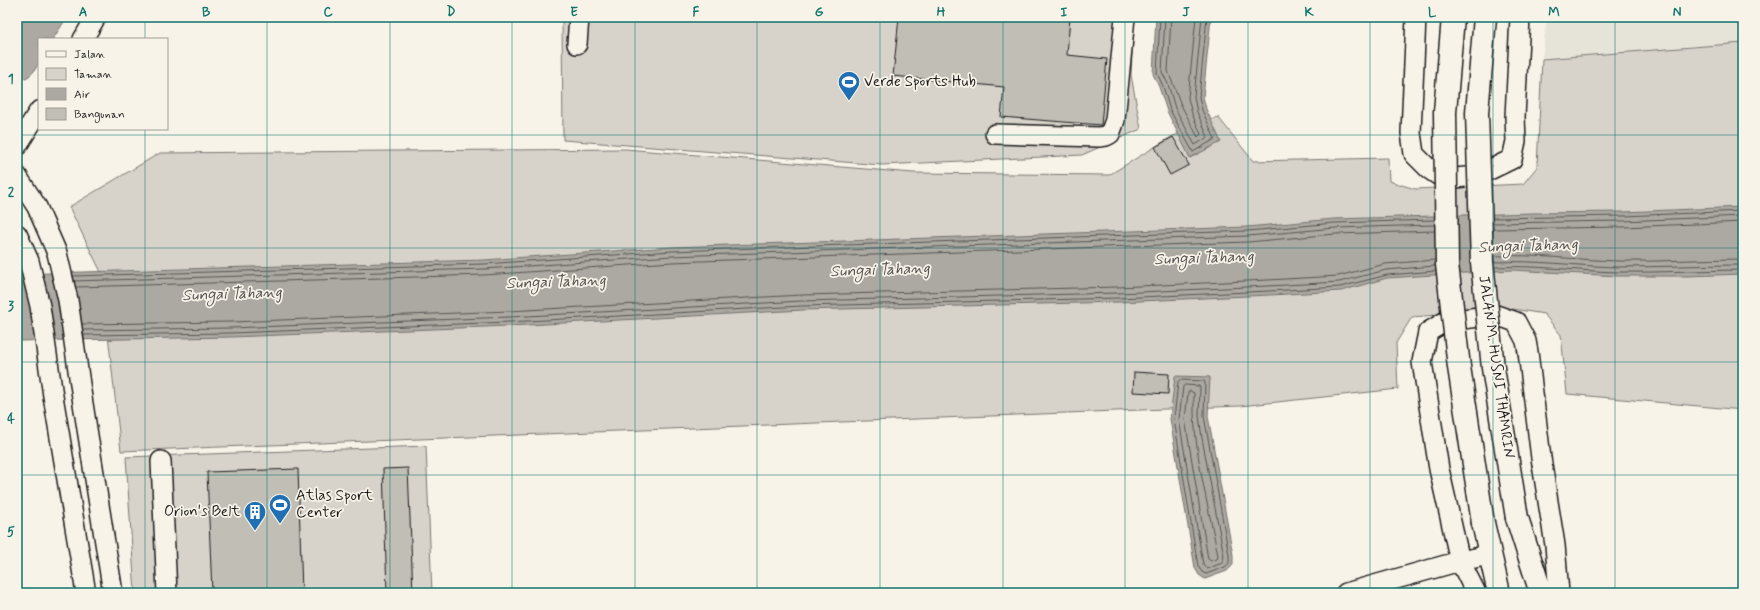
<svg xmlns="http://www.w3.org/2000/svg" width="1760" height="610" font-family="Mynerve,sans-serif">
	<rect width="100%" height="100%" fill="#f7f3e8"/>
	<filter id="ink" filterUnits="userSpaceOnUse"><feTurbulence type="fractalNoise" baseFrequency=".025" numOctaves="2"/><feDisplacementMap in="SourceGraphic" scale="8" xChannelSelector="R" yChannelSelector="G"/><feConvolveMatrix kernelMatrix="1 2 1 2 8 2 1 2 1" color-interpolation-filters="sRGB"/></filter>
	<g filter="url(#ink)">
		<path fill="#e6e3d9" d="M1547,17H1743V43L1542,59Z"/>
		<path fill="#d7d3cb" stroke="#7a7874" d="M562,17H1134L1131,75L1141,129L1082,155L882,165L563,140Z
			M1743,43V410L1567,394L1561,335L1544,314L1513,309L1412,317L1396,343L1398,389L1240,406L121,451L101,272L69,207L160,153L625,149L913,173L1109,175L1171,137L1218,117L1253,161L1388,158L1389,181L1415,189L1523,184L1537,167L1542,59Z
			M426,446L432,593H135L126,457Z"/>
		<path fill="#aca9a2" stroke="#72716c" d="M17,17H67L53,39H39C39,46 41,56 39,62C35,72 27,81 17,79Z
			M1156,17H1211L1203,97L1206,109L1221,142L1190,158L1167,111L1159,87L1153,74Z
			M1743,207V274L1687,276H1617L1512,270L1387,278L1341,291L1269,295L1119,302L803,310L509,326L231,337L17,341V274L484,260L672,247L1247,227L1334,219L1533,213L1623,212Z
			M1175,376L1210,377L1208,416L1233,555V565L1227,571L1205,579L1199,575L1195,568L1170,419Z"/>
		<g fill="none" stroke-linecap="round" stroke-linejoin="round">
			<path stroke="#565452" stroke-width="1" d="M1160,17L1157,73L1163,86L1170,110L1193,152L1215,139L1202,110L1199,97L1207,17
				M1165,17L1162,72L1168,84L1175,108L1195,145L1208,137L1197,112L1194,97L1202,17
				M1171,17L1168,71L1181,105L1198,137L1201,134L1192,114L1188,98L1196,17
				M1493,218L1623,216L1743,211
				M1493,223L1623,221L1743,216
				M1493,229L1623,227L1743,222
				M1494,256C1535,254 1577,260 1618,261C1660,262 1701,259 1743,259
				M1494,262C1535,260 1577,266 1618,267C1660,267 1701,265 1743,265
				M1495,267C1535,265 1576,271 1617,272C1659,273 1701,270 1743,270
				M73,276L484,264L672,251L1248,231L1334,223L1434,220
				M74,281L484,269L672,256L1248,236L1335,228L1434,225
				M76,287L484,275L672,262L1248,242L1335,234L1435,231
				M82,324L231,322L509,311L802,295L1118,287L1268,280L1338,276L1385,264L1435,260
				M83,330L231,328L509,317L802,301L1118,293L1268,286L1339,282L1386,270L1435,266
				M84,335L231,333L509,322L802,306L1119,298L1269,291L1340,287L1387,275L1436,271
				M1180,380L1204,381L1205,382L1204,416L1229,555V563L1225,567L1206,574L1202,572L1198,566L1174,419L1178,382Z
				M1185,385L1199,386L1200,387L1199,416L1202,438L1224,556L1222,563L1207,569L1203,564L1179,419L1183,387Z
				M1190,391L1194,393C1192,448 1208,503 1218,556L1217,559L1211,561L1208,559L1185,419L1188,393Z"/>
		</g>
		<path fill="#c0beb5" stroke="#1c1c1c" d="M899,17H1070L1067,55L1107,59L1101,125L1001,117L1004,87L893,76Z
			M1173,137L1189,165L1170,175L1155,147Z
			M1134,372L1169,374L1168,394L1133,392Z
			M408,468L413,593H387L383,469Z
			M298,469L302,593H212L207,472Z"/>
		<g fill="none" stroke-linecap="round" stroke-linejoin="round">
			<g stroke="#1c1c1c" stroke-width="22">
				<path id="minor" d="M1416,17L1411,133L1414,154L1429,169L1444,179L1477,176L1512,159L1516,141L1515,117L1520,17
					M83,39L96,17
					M577,44L579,17
					M995,134L1099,137L1106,136L1110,134L1115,120L1125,17
					M17,146L39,111
					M17,176L37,207L57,253L68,300L81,391L113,593
					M17,234L29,261L40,306L53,396L86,593
					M161,461L167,593
					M1346,593L1460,561L1490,555
					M1476,593L1460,561L1439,469L1422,362L1428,332L1446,321L1496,315L1516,322L1526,341L1528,352L1541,458L1555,545L1559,593"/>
			</g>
			<g stroke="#1c1c1c" stroke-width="25">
				<path id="major" d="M1517,518L1541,593
					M1483,523L1499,593"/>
			</g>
			<use href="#minor" stroke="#f7f3e8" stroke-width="19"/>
			<use href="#major" stroke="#f7f3e8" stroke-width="22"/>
			<g stroke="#1c1c1c" stroke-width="25" stroke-linecap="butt">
				<path id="major-bridge" d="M1453,17L1445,112L1447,264L1459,367L1483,523
					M1485,17L1477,113L1482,262L1493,368L1517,518"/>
			</g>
			<use href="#major-bridge" stroke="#f7f3e8" stroke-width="22"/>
		</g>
	</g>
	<path fill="none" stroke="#0f766e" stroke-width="1" stroke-opacity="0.55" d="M145,17V39M267,17V593M390,17V593M512,17V593M635,17V593M757,17V593M880,17V593M1003,17V593M1125,17V593M1248,17V593M1370,17V593M1493,17V593M1615,17V593M145,129V593M17,135H1743M17,248H1743M17,362H1743M17,475H1743"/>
	<defs>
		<g id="stadium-pin" transform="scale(1.15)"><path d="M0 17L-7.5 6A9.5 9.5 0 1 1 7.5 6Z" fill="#1f6fb2" stroke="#f7f3e8"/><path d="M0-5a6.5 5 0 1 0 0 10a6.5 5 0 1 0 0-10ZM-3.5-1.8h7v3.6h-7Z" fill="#fff"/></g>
		<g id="building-pin" transform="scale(1.15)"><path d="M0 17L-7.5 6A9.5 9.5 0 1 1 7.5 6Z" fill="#1f6fb2" stroke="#f7f3e8"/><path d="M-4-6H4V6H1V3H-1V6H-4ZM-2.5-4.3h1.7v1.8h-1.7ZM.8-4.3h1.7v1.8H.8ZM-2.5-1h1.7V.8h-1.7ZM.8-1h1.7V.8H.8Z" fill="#fff"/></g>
	</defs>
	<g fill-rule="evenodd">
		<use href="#stadium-pin" x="849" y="82"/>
		<use href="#stadium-pin" x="280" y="505"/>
		<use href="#building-pin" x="255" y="512"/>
	</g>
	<g text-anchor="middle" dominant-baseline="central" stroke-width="3.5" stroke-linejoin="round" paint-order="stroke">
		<g font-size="15" fill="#1c1c1c" stroke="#f7f3e8" text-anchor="start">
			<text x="864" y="82">Verde Sports Hub</text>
			<text x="296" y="496">Atlas Sport<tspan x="296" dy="17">Center</tspan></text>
			<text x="240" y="512" text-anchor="end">Orion's Belt</text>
		</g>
		<g font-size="15" fill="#1c1c1c" stroke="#f7f3e8">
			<text transform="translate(1496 367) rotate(82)">JALAN M. HUSNI THAMRIN</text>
		</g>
		<g font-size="16" font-style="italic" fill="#565452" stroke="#f7f3e8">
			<text transform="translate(1528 246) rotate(-2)">Sungai Tahang</text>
			<text transform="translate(1204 258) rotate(-2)">Sungai Tahang</text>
			<text transform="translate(880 270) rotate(-2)">Sungai Tahang</text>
			<text transform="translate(556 282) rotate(-2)">Sungai Tahang</text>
			<text transform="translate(232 294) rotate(-2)">Sungai Tahang</text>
		</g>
	</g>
	<rect width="1760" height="610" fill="none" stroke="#f7f3e8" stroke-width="44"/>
	<rect x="38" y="38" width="130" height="92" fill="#f7f3e8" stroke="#9f9d96"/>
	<rect x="46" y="51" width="20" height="6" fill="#f7f3e8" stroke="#9f9d96"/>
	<text x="74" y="58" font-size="12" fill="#1c1c1c">Jalan</text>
	<rect x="46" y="68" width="20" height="12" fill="#d7d3cb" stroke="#9f9d96"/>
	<text x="74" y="78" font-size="12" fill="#1c1c1c">Taman</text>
	<rect x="46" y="88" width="20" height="12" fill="#aca9a2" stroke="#9f9d96"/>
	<text x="74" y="98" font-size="12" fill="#1c1c1c">Air</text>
	<rect x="46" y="108" width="20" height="12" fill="#c0beb5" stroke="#9f9d96"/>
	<text x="74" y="118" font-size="12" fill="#1c1c1c">Bangunan</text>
	<rect x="22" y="22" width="1716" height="566" fill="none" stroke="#0f766e" stroke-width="1.5"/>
	<g font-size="13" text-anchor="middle" font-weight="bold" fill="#0f766e">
		<text x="83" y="16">A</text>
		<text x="206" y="16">B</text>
		<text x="328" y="16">C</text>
		<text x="451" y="16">D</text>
		<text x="574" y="16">E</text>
		<text x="696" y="16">F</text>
		<text x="819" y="16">G</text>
		<text x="941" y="16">H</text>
		<text x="1064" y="16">I</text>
		<text x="1186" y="16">J</text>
		<text x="1309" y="16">K</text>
		<text x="1432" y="16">L</text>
		<text x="1554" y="16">M</text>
		<text x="1677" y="16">N</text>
		<text x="11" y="83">1</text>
		<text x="11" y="196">2</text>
		<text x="11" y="310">3</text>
		<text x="11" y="423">4</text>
		<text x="11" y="536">5</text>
	</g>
</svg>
